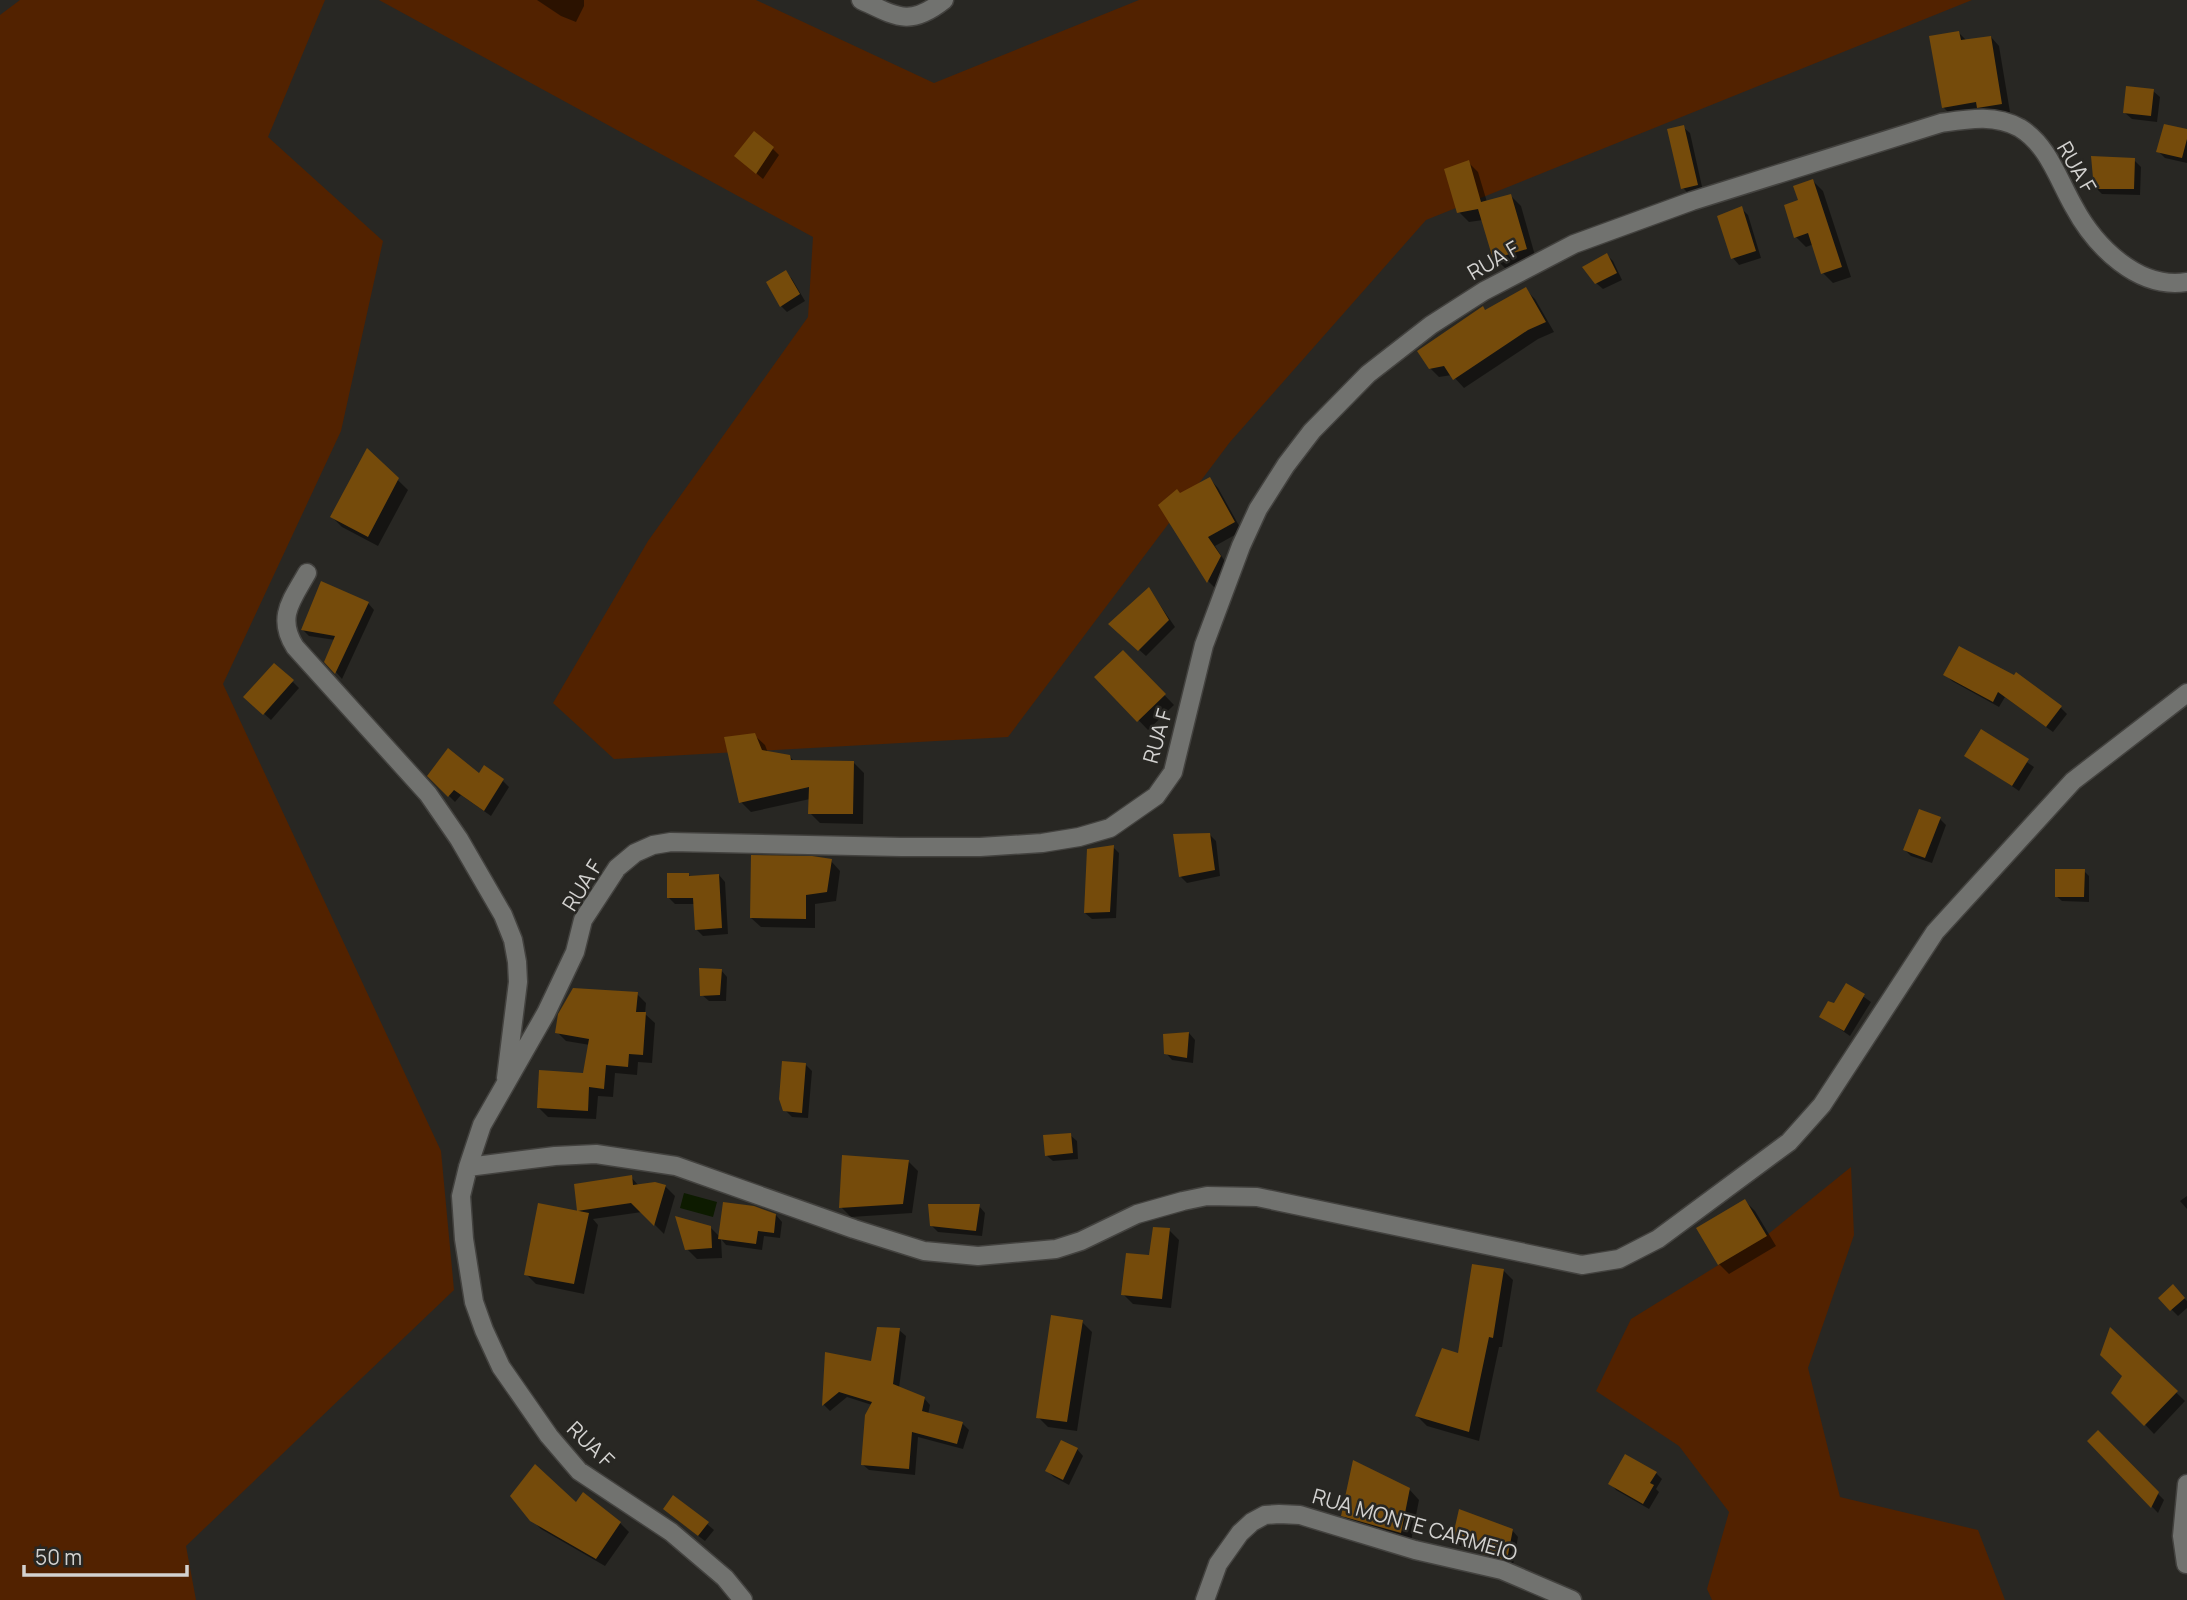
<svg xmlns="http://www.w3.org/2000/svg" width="2187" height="1600" font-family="Manrope,sans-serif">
	<rect width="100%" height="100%" fill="#282723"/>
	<path fill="#522200" d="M20,0H325L268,137L383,241L341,431L223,684L441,1151L454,1290L186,1546L196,1600H0V15Z
		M379,0H756L934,83L1139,0H1972L1426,220L1230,442L1008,737L614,759L553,703L648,541L808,317L813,237Z
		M1851,1167L1854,1235L1808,1368L1840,1497L1978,1530L2005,1600H1712L1707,1589L1729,1512L1679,1446L1596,1391L1631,1319L1767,1235Z"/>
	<path fill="#0d1b00" d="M684,1193L717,1202L713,1217L680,1208Z"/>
	<path fill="#0007" d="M537,0H584V6L576,22L561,16Z
		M1959,33L1967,41L1991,37L1999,46L2010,112L1952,116L1944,108Z
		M2153,91L2160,97L2157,122L2132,119L2125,113Z
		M1683,127L1690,133L1703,191L1689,194L1683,188Z
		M2187,131V163L2165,158L2158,151Z
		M773,149L779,155L763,179L743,162Z
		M2134,160L2141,167L2140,195L2102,194L2096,188Z
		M1468,162L1478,172L1487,202L1511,196L1521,206L1536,259L1505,268L1495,258L1483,220L1469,222L1459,212Z
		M1813,181L1823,191L1851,277L1833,283L1823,273L1814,244L1806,247L1796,237L1800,202Z
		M1742,209L1748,215L1761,258L1739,265L1733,258Z
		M1607,255L1613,261L1622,280L1603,289L1596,283Z
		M786,272L792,279L805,301L787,312L781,306Z
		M1526,290L1535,299L1554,332L1538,339L1464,388L1452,375L1439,377L1430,368L1486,312Z
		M368,451L408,490L378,546L342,527L332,517Z
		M1210,479L1218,488L1242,531L1215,546L1228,566L1217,590L1209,582L1161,505Z
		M1149,589L1175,627L1146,656L1117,630Z
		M368,603L374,610L342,679L326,661L335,640L309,636L303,630Z
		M1123,652L1174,705L1148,730L1097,677Z
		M1946,675L2061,708L2067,714L2053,732L2005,697L1999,707L1952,681Z
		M293,682L299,688L271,720L252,703Z
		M1982,732L2034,767L2019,791L1967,755Z
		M754,735L765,745L768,753L789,756L795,762L854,763L864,773L863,824L820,823L810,813V799L751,812L741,802Z
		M429,776L503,781L509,787L491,816L461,795L455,802Z
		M1940,819L1946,825L1932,863L1911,856L1905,850Z
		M1210,835L1216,841L1220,876L1187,883L1181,877Z
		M1113,847L1119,853L1116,918L1092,919L1085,913Z
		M831,861L840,871L836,901L815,904V928L761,927L751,918Z
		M2084,871L2089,876V902L2062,901L2056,896Z
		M688,874L691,877L719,875L725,882L728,934L703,936L696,929L695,904H675L669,898Z
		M721,970L727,977L726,1001H709L702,995Z
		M1847,985L1871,1002L1850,1036L1821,1016L1835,1005Z
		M637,994L646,1003L645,1014L655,1023L652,1063L638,1062L637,1075L615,1073L613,1097L598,1096L596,1119L548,1117L539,1108L585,1075L590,1045L566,1041L557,1032Z
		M1189,1033L1195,1040L1193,1063L1172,1060L1166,1053Z
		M806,1065L812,1071L808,1118L792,1117L785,1110Z
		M1070,1135L1077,1141L1078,1159L1053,1161L1046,1155Z
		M908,1161L918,1171L912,1213L851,1217L841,1207Z
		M631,1177L639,1186H665L675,1196L664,1234L642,1212L593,1219L598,1225L584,1294L536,1284L526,1274L583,1214L579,1210Z
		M2187,1196V1209L2180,1201Z
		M1745,1201L1755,1211L1776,1246L1729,1274L1719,1264Z
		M979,1206L985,1213L982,1236L938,1232L932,1226Z
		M776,1215L782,1222L780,1238L764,1236L762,1250L726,1245L721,1239L722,1258L697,1259L687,1249L710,1227L720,1237Z
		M1169,1230L1179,1240L1171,1308L1133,1304L1123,1294Z
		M1503,1270L1513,1280L1502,1347H1499L1479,1441L1427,1426L1417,1416L1459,1355Z
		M2173,1287L2187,1301V1308L2178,1316L2160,1298Z
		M1082,1322L1092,1332L1077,1431L1048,1427L1038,1417Z
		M899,1330L906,1336L899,1388L924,1398L930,1405L928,1415L962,1423L969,1430L963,1449L918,1437L915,1475L869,1470L862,1464L872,1405L847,1397L830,1411L824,1405L826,1354L872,1363Z
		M2111,1330L2185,1401L2154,1434L2114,1392L2124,1376Z
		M2098,1433L2164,1500L2158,1513L2089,1441Z
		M1077,1449L1083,1456L1069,1485L1054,1477L1047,1471Z
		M1656,1473L1662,1479L1656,1489L1659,1492L1649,1509L1616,1490L1610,1483Z
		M1409,1489L1419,1500L1411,1541L1353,1525L1343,1515Z
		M576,1505L620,1523L629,1532L605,1566L541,1529L532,1520Z
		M671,1515L707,1524L714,1530L705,1541Z
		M1512,1530L1518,1537L1513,1565L1491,1560L1484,1550L1460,1546L1454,1540Z"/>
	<path fill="#754b0b" d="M1959,31L1961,40L1991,36L2002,104L1977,108L1976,102L1942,108L1929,36Z
		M2126,86L2154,89L2151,116L2123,113Z
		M2164,124L2187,129V139L2182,158L2156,152Z
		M1684,125L1698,185L1681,189L1667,129Z
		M754,131L774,147L756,174L734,156Z
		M2091,156L2135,158L2134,189H2094Z
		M1469,160L1481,202L1511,194L1527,249L1493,259L1478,209L1457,213L1444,169Z
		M1813,179L1842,267L1821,274L1808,233L1794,238L1784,205L1798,200L1793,186Z
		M1742,206L1756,251L1731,259L1717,216Z
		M1607,253L1617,273L1595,284L1582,267Z
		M786,270L800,294L780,307L766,282Z
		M1526,287L1546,322L1528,330L1453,380L1444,366L1429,369L1417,351L1483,306L1485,310Z
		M367,448L399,478L368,537L330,517Z
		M1210,477L1235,522L1208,537L1221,556L1207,583L1158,505L1177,489L1180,493Z
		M321,581L369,602L335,674L324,662L335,636L301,630Z
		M1149,587L1169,620L1138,651L1108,624Z
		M1959,646L2014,675L2016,672L2062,706L2046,727L1998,692L1993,702L1943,675Z
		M1123,650L1166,694L1137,722L1094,677Z
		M274,663L294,680L263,715L243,697Z
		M1981,729L2029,759L2012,786L1964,756Z
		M755,733L762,750L790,755L791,760L854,761L853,814H808L809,787L739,803L724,737Z
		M448,748L479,773L484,765L504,779L484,811L454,790L448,797L427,776Z
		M1919,809L1941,817L1925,858L1903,850Z
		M1210,833L1215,870L1179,877L1173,834Z
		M1114,845L1110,912L1084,913L1087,849Z
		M751,855L812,856L832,859L827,892L806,895V919L750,918Z
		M2055,869H2085L2084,897H2055Z
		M667,873H689V876L719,874L722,928L695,930L693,898H667Z
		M699,968L722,969L720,995L700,996Z
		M1846,983L1865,994L1844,1031L1819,1017L1828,1001L1834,1003Z
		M573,988L638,992L636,1012H646L643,1055L629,1054L628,1067L606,1065L604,1089L589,1087L588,1111L537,1108L539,1070L583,1073L589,1039L555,1033L558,1014Z
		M1189,1032L1187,1058L1164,1054L1163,1034Z
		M782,1061L806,1063L802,1113L783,1111L779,1099Z
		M1071,1133L1073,1153L1045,1156L1043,1135Z
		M842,1155L909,1160L903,1204L839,1208Z
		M632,1175L633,1185L655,1182L666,1185L654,1226L631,1203L577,1211L574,1184Z
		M1745,1199L1767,1236L1718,1265L1696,1228Z
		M723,1202L754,1206L776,1214L774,1233L758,1231L756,1244L718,1239Z
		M538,1203L589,1213L574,1284L524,1275Z
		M928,1204H980L976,1231L930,1226Z
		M675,1216L711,1226L712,1248L685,1250Z
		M1153,1227L1170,1228L1162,1299L1121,1295L1126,1253L1149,1255Z
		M1472,1264L1504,1269L1493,1338L1489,1337L1469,1432L1415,1416L1442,1348L1458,1353Z
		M2173,1284L2185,1298L2170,1311L2158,1298Z
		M1051,1315L1083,1320L1067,1422L1036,1418Z
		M877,1327L900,1328L893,1384L925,1397L922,1411L963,1422L957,1444L912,1432L909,1469L861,1465L865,1415L872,1402L839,1392L822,1406L825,1352L871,1361Z
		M2110,1327L2178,1391L2144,1426L2111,1393L2122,1376L2100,1355Z
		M2098,1430L2159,1492L2151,1508L2087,1441Z
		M1061,1440L1078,1448L1063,1480L1045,1471Z
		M1625,1454L1657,1472L1650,1483L1654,1485L1643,1504L1608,1484Z
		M1353,1460L1410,1488L1401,1533L1341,1516Z
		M535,1464L576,1502L583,1492L621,1522L596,1559L530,1521L510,1496Z
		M673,1495L709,1522L698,1536L663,1509Z
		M1459,1509L1513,1529L1507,1560L1482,1554L1483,1546L1452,1540Z"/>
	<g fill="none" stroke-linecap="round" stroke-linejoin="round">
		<g stroke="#43423f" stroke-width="21">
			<path id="minor" d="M861,0C897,17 910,27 944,0
				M307,573C292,600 276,617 295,647L428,794L459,839L503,915L513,940L517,962L518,982L506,1078
				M468,1167L555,1156L596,1154L676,1166L854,1229L924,1251L978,1256L1056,1249L1081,1241L1137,1214L1183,1201L1207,1196L1257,1197L1582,1265L1619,1259L1658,1239L1789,1142L1822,1105L1935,932L2073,781L2187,693
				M2186,1564L2182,1536L2187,1484
				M743,1600L725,1578L671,1532L579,1471L549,1436L501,1367L484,1330L474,1302L464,1239L461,1196L468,1167L482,1125L546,1013L575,952L583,920L617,868L635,853L653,845L671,842L901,847H980L1042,843L1079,837L1110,828L1156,796L1173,772L1204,645L1241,546L1258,509L1286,465L1312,431L1368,374L1431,325L1484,291L1574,244L1692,201L1941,123C1968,119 1995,114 2020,128C2048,145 2058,179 2074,207C2095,246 2138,290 2187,282
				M1205,1600L1218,1564L1240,1533L1252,1522L1265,1515L1279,1514L1300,1515L1415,1550L1502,1570L1572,1600"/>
		</g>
		<use href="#minor" stroke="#71726f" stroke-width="18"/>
	</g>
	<g text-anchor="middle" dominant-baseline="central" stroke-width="5" stroke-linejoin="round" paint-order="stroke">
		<g font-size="21" fill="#d3d2d0" stroke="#282723">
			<text transform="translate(2077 167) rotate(60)">RUA F</text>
			<text transform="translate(1493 260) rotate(-30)">RUA F</text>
			<text transform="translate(1157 736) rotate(-74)">RUA F</text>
			<text transform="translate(582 885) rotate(-58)">RUA F</text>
			<text transform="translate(591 1444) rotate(44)">RUA F</text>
			<text transform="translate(1415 1524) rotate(16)">RUA MONTE CARMEIO</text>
		</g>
	</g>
	<path d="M24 1565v10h163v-10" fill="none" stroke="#d3d2d0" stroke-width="3.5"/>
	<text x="35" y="1565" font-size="21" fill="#d3d2d0" stroke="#282723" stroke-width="5" paint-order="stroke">50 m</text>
</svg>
